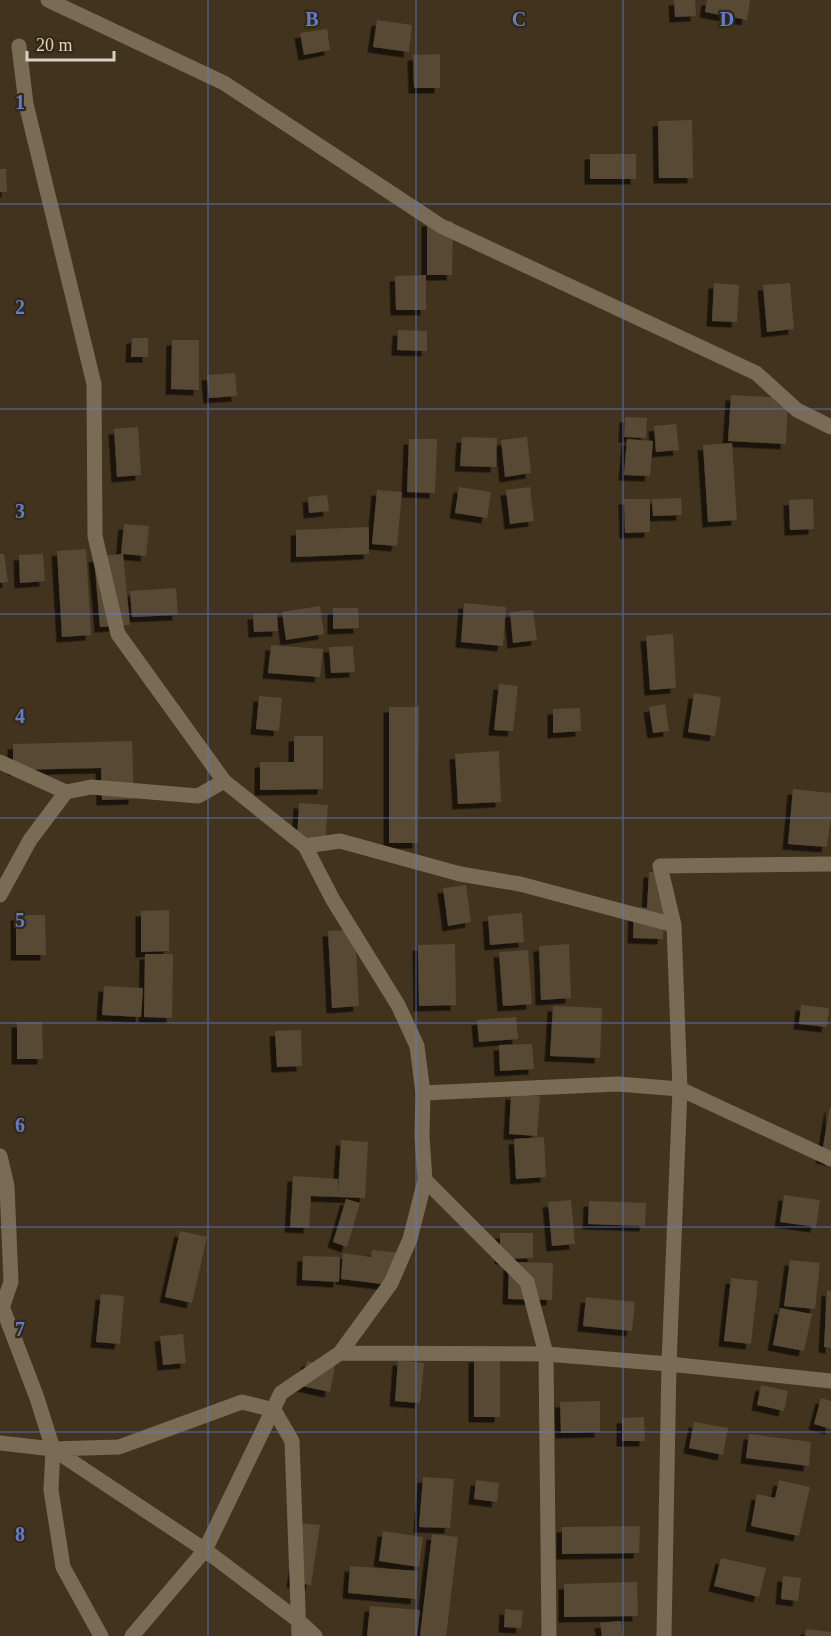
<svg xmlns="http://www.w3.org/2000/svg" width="831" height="1636" font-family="'Times New Roman',serif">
	<defs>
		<filter id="shadow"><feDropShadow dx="-5.5" dy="5.5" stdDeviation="0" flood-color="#0009"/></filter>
	</defs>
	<rect width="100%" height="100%" fill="#41331e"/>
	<path fill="#584934" filter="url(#shadow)" d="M674,0H695L696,16L675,17Z
		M707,0H750L747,20L705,12Z
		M377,20L412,25L409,52L373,47Z
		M327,29L330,50L304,55L300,33Z
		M440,54V88H414L413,55Z
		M692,120L693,178H659L658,121Z
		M590,154H636V179H590Z
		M0,169H6L7,192H0Z
		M427,221H453L452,275H427Z
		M426,275V310H396L395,276Z
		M714,283L739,285L737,322L712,321Z
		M790,283L794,329L767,332L763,285Z
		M398,330L427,331V351L397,350Z
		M132,338H148V357H131Z
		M172,340H199V390L171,389Z
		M235,373L237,396L209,398L207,375Z
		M731,395L788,398L786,444L728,441Z
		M625,417L647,418L646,438L624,437Z
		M676,424L679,450L656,452L654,426Z
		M138,427L141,475L117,477L114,429Z
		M462,437L497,438L496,467L460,466Z
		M527,437L531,473L505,477L501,440Z
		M409,439H437L435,493L407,492Z
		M627,439L653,441L650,476L624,475Z
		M732,443L737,520L708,522L703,445Z
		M459,487L491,492L487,518L455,513Z
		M530,487L534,521L510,524L506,490Z
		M377,490L402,492L397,546L372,544Z
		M327,495L329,511L309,513L308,497Z
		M681,498L682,515L653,516L652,499Z
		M624,499H650V532L625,533Z
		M813,499L814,529L790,530L789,500Z
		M124,524L149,526L146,556L123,554L130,625L100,627L94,557L121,554Z
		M369,527V554L296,557V530Z
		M86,549L91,635L62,637L57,551Z
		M0,554H4L8,582L0,583Z
		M43,554L45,581L20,583L19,555Z
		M176,588L178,615L132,617L130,591Z
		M464,603L506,607L503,646L461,642Z
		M320,606L324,634L286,640L282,612Z
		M333,608H358L359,628L333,629Z
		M533,610L537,640L513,643L510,612Z
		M277,613L278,631L254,632L253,614Z
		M673,634L676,688L650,690L646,636Z
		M271,645L323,649L320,677L268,673Z
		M353,646L355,672L331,673L329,647Z
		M499,684L518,686L513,731L494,730Z
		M694,693L721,697L715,736L688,732Z
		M259,696L282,698L279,731L256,729Z
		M665,704L669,731L653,733L649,707Z
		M389,707H419L418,843H389Z
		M580,708L581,731L553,733V709Z
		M294,736H323V789L260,790V762H294Z
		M132,741L134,799L102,800L101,768L13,770V744Z
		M499,751L501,802L458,804L455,754Z
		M793,789L831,793V817L827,847L788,844Z
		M299,803L328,805L325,842L297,840Z
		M649,872L667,873L663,939L633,938L634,907L647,908Z
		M466,885L471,922L448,926L443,888Z
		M169,910V951L141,952V911Z
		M522,913L524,942L490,945L488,916Z
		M16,915H45L46,955H16Z
		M355,930L359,1006L332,1008L328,931Z
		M455,944L456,1005L419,1006L418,945Z
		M569,944L571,998L541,1000L539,946Z
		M528,950L532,1004L503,1006L499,952Z
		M145,954H173L172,1018L144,1017Z
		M104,986L143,988L141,1017L102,1015Z
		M801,1005L829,1008L827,1027L799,1024Z
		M553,1006L602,1008L600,1058L550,1056Z
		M516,1017L518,1039L479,1042L477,1020Z
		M17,1022H42L43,1059H17Z
		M301,1030L302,1066L277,1067L275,1031Z
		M532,1044L534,1069L500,1071L499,1045Z
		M511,1094L540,1096L537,1136L509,1134Z
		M830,1107H831V1160L821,1158Z
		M544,1137L546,1177L516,1179L514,1139Z
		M341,1140L368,1142L365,1198L311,1196L309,1228L290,1227L293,1176L338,1179V1192Z
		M784,1195L820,1200L816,1227L780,1222Z
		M346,1199L360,1203L347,1247L333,1242Z
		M571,1200L575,1244L552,1246L548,1202Z
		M589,1201L646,1203L645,1226L588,1224Z
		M180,1231L207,1237L192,1303L165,1297Z
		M500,1233H533V1258L500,1259Z
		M372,1250L402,1253L398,1286L341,1279L343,1253L371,1257Z
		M303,1256L340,1257L339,1282L302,1280Z
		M790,1260L820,1263L815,1309L784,1306Z
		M509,1262L553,1263L552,1300L508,1299Z
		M731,1278L758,1281L751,1344L724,1341Z
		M827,1290L831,1291V1348L824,1347Z
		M101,1294L124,1296L120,1344L96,1342Z
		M586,1297L635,1302L632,1331L583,1326Z
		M780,1308L812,1314L804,1351L773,1345Z
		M183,1334L186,1363L163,1365L160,1336Z
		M474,1357H500V1417H474Z
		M398,1360L424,1363L420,1403L395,1401Z
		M307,1361L335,1366L330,1392L302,1386Z
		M761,1385L788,1391L784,1411L757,1405Z
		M821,1398L831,1401V1429L814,1424Z
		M600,1401V1432L561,1433L560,1402Z
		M644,1417L645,1441H622V1418Z
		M694,1422L728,1428L723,1455L689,1448Z
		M749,1434L811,1442L809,1466L746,1458Z
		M423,1477L454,1479L450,1528L419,1527Z
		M476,1480L499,1483L497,1502L474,1499Z
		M779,1480L810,1487L799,1536L751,1526L757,1494L775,1498Z
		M301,1523L320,1525L311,1585L292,1582Z
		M640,1526L639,1553L562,1554V1527Z
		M383,1531L423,1537L419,1567L379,1561Z
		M432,1534L458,1537L446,1636H420Z
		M721,1558L766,1568L759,1597L714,1586Z
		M350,1566L418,1571L416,1599L348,1593Z
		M783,1576L801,1578L798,1601L781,1599Z
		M637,1582L638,1616L564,1617V1584Z
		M370,1606L420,1610L417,1636H367Z
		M505,1609L523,1611L521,1628L504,1627Z
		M621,1621L622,1636H602L600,1623Z
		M806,1629L831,1632V1636H805Z"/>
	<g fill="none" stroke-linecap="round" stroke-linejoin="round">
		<path stroke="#7a6b55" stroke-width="15" d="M48,0L224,83L441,226L756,373L797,410L831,427
			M19,46L26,104L94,384L95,536L118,634L224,781L305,846L333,900L398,1005L417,1046L423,1093L422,1136L425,1180L410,1239L391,1283L340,1353
			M0,762L66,792L91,787L198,796L224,781
			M305,846L340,841L460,874L520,884L674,925
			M0,895L30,840L66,792
			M423,1093L618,1084L680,1089L831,1159
			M0,1156L7,1186L11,1282L3,1305
			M425,1180L527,1282L546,1354L549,1636
			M0,1301L37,1398L53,1449L51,1490L63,1567L101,1636
			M0,1443L53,1449L205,1550L299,1621L315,1636
			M53,1449L119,1447L242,1402L274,1410L292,1441L299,1636
			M132,1636L205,1550L281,1393L340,1353L546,1354L669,1364L831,1381
			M664,1636L669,1364L680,1089L674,925L660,866L831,864"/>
	</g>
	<path fill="none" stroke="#5f7cd1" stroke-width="1.5" stroke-opacity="0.55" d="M208,0V1636M416,0V1636M623,0V1636M0,204H831M0,409H831M0,614H831M0,818H831M0,1023H831M0,1227H831M0,1432H831"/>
	<g font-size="20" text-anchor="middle" font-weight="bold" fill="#5f7cd1" stroke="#362914" stroke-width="4.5" stroke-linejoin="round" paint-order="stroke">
		<text x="312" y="26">B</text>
		<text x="519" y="26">C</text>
		<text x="727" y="26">D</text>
		<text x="20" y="109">1</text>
		<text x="20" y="314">2</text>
		<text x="20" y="518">3</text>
		<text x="20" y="723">4</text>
		<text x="20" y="927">5</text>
		<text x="20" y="1132">6</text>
		<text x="20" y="1336">7</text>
		<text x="20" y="1541">8</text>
	</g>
	<path d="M27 51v9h87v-9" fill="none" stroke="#dad1c5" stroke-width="3"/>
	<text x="36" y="51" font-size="18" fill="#dad1c5" stroke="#362914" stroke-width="4.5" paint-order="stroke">20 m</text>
</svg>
